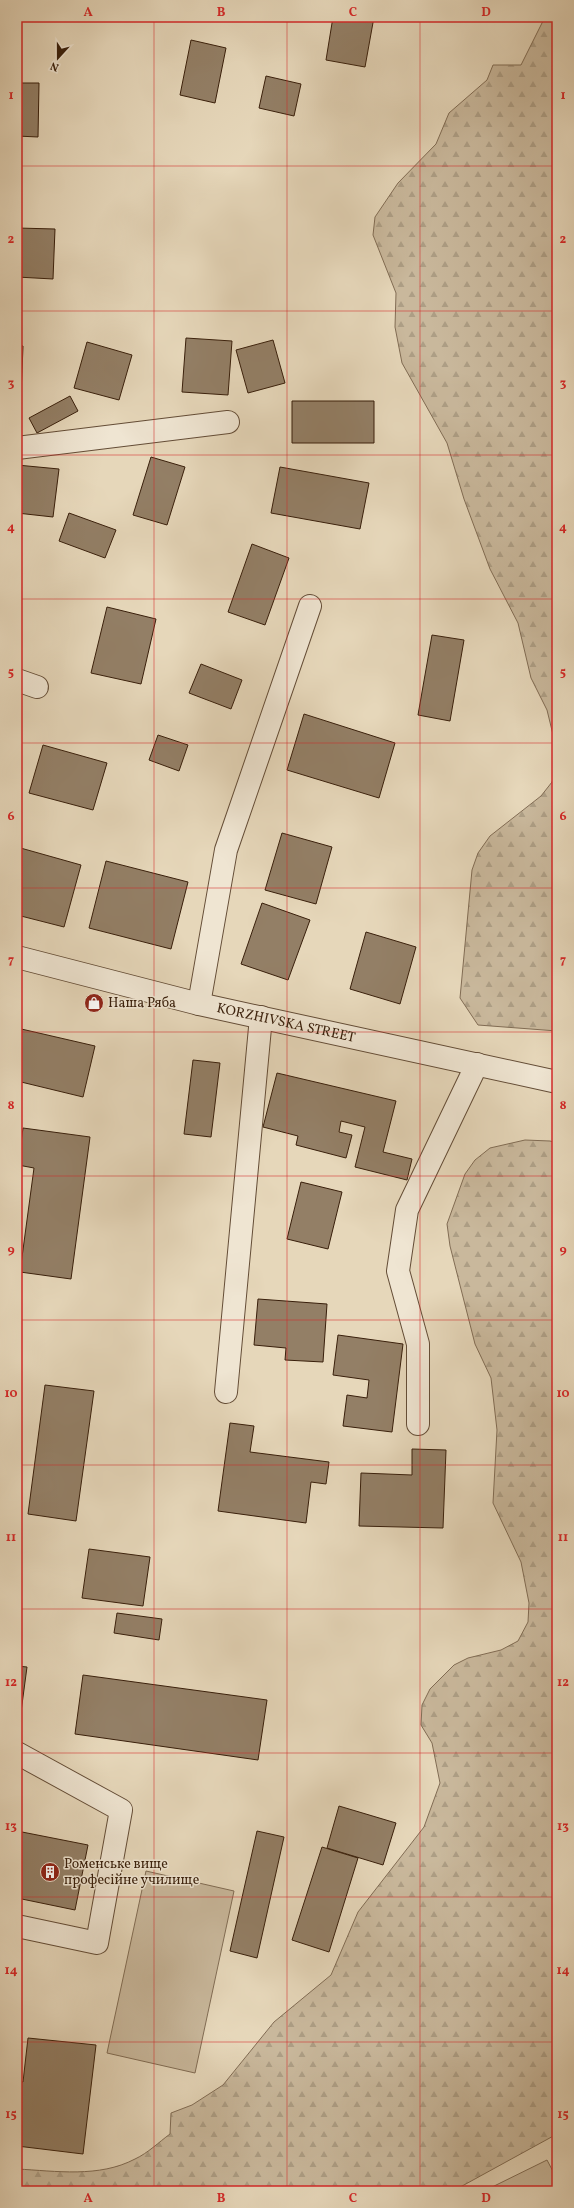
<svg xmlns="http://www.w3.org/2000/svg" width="574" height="2208" font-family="Vollkorn,serif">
	<defs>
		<pattern id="forest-firs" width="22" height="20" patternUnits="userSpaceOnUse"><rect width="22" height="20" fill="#c9b89c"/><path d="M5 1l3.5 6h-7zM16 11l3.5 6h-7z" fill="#ad9e85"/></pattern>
	</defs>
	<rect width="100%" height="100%" fill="#e6d7ba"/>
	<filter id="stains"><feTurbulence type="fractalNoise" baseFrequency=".005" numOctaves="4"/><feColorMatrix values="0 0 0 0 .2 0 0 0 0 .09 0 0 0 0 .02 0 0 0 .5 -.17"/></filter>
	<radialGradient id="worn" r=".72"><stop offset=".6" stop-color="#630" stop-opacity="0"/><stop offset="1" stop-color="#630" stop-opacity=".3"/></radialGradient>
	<path fill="url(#forest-firs)" stroke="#816c54" d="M548,17H557V762L556,747L547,710L531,678L518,623L490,569L464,499L447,443L402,363L395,327L396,293L373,235L375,217L398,183L436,144L449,113L487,80L493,65H521L543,21Z
		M557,765V1031L478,1025L460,998L472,870L478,853L490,836L541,796L552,782Z
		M525,1140L550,1141L557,1143V2134L453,2191H17V2169C56,2171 99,2178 135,2159C148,2153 159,2142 170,2134L171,2113L192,2105L223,2085L274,2022L331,1975L358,1912L424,1827L440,1783L432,1743L421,1725L422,1705L430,1689L454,1665L468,1658L501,1650L518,1641L528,1622L529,1603L521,1562L493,1503L497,1430L491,1378L475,1344L450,1246L447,1224L465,1174L475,1160L490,1148Z"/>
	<path fill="#c9b89c" stroke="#816c54" d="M146,1871L234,1891L195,2073L107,2053Z
		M547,2160L557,2179V2191H484Z"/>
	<path fill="#937f66" stroke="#391f0b" d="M333,17H374L365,67L326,60Z
		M191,40L226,48L215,103L180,95Z
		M266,76L301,84L294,116L259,108Z
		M17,83H39L38,137L17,136Z
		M17,228L55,229L53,279L17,277Z
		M186,338L232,341L228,395L182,392Z
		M273,340L285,383L248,393L236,350Z
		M87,342L132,355L119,400L74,388Z
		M17,345L23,346L21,395H17Z
		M70,396L78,411L37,433L29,418Z
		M292,401H374V443H292Z
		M151,457L185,467L167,525L133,515Z
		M17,465L59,469L53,517L17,513Z
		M280,467L369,483L360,529L271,513Z
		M69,513L116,530L105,558L59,541Z
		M252,544L289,558L265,625L228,612Z
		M107,607L156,619L141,684L91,673Z
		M432,635L464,640L450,721L418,715Z
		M201,664L242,680L231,709L189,693Z
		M304,714L395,743L379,798L287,770Z
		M158,735L188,745L179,771L149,760Z
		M43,745L107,763L93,810L29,793Z
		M282,833L332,847L316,904L265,890Z
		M17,847L81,865L64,927L17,915Z
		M106,861L188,882L171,949L89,928Z
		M262,903L310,920L288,980L241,964Z
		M366,932L416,947L400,1004L350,989Z
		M17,1028L95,1046L83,1097L17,1081Z
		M193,1060L220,1063L211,1137L184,1134Z
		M277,1073L396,1101L383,1152L412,1159L407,1180L355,1167L365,1127L341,1121L339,1132L352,1135L346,1158L296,1145L298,1136L263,1127Z
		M23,1128L90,1137L71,1279L20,1272L34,1168L18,1165Z
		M301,1182L342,1192L328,1249L287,1239Z
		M258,1299L327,1304L323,1362L285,1360L286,1348L254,1345Z
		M338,1335L403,1344L392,1432L343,1426L347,1395L367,1398L369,1380L333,1375Z
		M45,1385L94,1391L76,1521L28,1514Z
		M230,1423L254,1426L250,1452L329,1462L326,1484L311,1482L306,1523L218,1511Z
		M412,1449L446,1450L443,1528L359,1526L361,1473L412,1475Z
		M89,1549L150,1557L143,1606L82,1598Z
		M117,1613L162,1619L159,1640L114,1633Z
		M17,1666L27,1667L21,1712L17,1711Z
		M83,1675L267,1700L258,1760L75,1734Z
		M339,1806L396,1823L383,1865L327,1848Z
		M17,1831L88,1845L75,1910L17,1898Z
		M257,1831L284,1837L257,1958L230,1951Z
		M322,1847L358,1858L329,1952L292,1940Z
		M28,2038L96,2045L83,2154L17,2146V2081L23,2082Z"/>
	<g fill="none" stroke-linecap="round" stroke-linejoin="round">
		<g stroke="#644d37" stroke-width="24">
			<g id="minor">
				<path d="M17,448L228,422"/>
				<path d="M17,680L37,687"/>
				<path id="s1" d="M17,957L199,1004L557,1082"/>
				<path d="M199,1004L226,850L310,606"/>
				<path d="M226,1392L261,1017"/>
				<path d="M418,1424V1344L398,1271L407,1210L477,1064"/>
				<path d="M17,1753L121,1810L97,1943L17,1926"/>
			</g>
		</g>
		<use href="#minor" stroke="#efe5d2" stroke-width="22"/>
	</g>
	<path fill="none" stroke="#d62828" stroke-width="1" stroke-opacity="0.55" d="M154,17V2191M287,17V2191M420,17V2191M17,166H557M17,311H557M17,455H557M17,599H557M17,743H557M17,888H557M17,1032H557M17,1176H557M17,1320H557M17,1465H557M17,1609H557M17,1753H557M17,1897H557M17,2042H557"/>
	<defs>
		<g id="shop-disc" transform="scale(1)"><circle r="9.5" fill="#8f2418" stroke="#efe5d2"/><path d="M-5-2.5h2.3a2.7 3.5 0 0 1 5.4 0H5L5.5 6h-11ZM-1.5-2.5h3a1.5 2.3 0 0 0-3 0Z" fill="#fff"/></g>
		<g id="building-disc" transform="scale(1)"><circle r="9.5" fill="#8f2418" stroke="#efe5d2"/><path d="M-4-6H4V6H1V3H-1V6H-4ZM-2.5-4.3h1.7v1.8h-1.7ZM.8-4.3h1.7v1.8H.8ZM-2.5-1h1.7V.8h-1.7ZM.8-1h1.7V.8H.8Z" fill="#fff"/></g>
	</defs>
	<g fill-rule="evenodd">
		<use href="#shop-disc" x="94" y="1003"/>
		<use href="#building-disc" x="50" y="1872"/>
	</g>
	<g text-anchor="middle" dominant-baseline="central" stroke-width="3" stroke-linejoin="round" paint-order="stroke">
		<g font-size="14" fill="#391f0b" stroke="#efe5d2" text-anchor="start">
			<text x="108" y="1003">Наша Ряба</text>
			<text x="64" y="1864">Роменське вище<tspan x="64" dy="16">професійне училище</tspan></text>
		</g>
		<g font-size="14" fill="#391f0b" stroke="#efe5d2">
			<text stroke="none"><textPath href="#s1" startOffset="277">KORZHIVSKA STREET</textPath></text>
		</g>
	</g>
	<rect width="574" height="2208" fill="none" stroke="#e6d7ba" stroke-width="44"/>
	<g transform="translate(58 58) rotate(201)" stroke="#efe5d2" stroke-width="3" paint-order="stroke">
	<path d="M0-3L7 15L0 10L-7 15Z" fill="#391f0b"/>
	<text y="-6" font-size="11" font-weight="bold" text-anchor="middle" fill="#391f0b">N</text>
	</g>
	<rect x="22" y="22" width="530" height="2164" fill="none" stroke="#d62828" stroke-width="1.5"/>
	<g font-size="13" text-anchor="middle" font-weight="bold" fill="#d62828">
		<text x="88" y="16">A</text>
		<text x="221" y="16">B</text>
		<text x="353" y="16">C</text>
		<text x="486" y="16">D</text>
		<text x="11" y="99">1</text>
		<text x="563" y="99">1</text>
		<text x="11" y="243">2</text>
		<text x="563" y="243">2</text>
		<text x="11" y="387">3</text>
		<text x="563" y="387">3</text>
		<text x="11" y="531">4</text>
		<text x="563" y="531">4</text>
		<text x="11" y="676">5</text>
		<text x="563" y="676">5</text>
		<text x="11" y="820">6</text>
		<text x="563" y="820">6</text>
		<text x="11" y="964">7</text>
		<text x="563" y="964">7</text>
		<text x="11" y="1109">8</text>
		<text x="563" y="1109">8</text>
		<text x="11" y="1253">9</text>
		<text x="563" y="1253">9</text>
		<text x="11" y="1397">10</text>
		<text x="563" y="1397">10</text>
		<text x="11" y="1541">11</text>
		<text x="563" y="1541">11</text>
		<text x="11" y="1686">12</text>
		<text x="563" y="1686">12</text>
		<text x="11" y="1830">13</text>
		<text x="563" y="1830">13</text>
		<text x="11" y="1974">14</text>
		<text x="563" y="1974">14</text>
		<text x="11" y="2118">15</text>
		<text x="563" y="2118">15</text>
		<text x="88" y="2202">A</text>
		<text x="221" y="2202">B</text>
		<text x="353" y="2202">C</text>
		<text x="486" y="2202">D</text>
	</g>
	<rect width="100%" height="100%" filter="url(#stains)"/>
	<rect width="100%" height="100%" fill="url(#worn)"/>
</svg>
